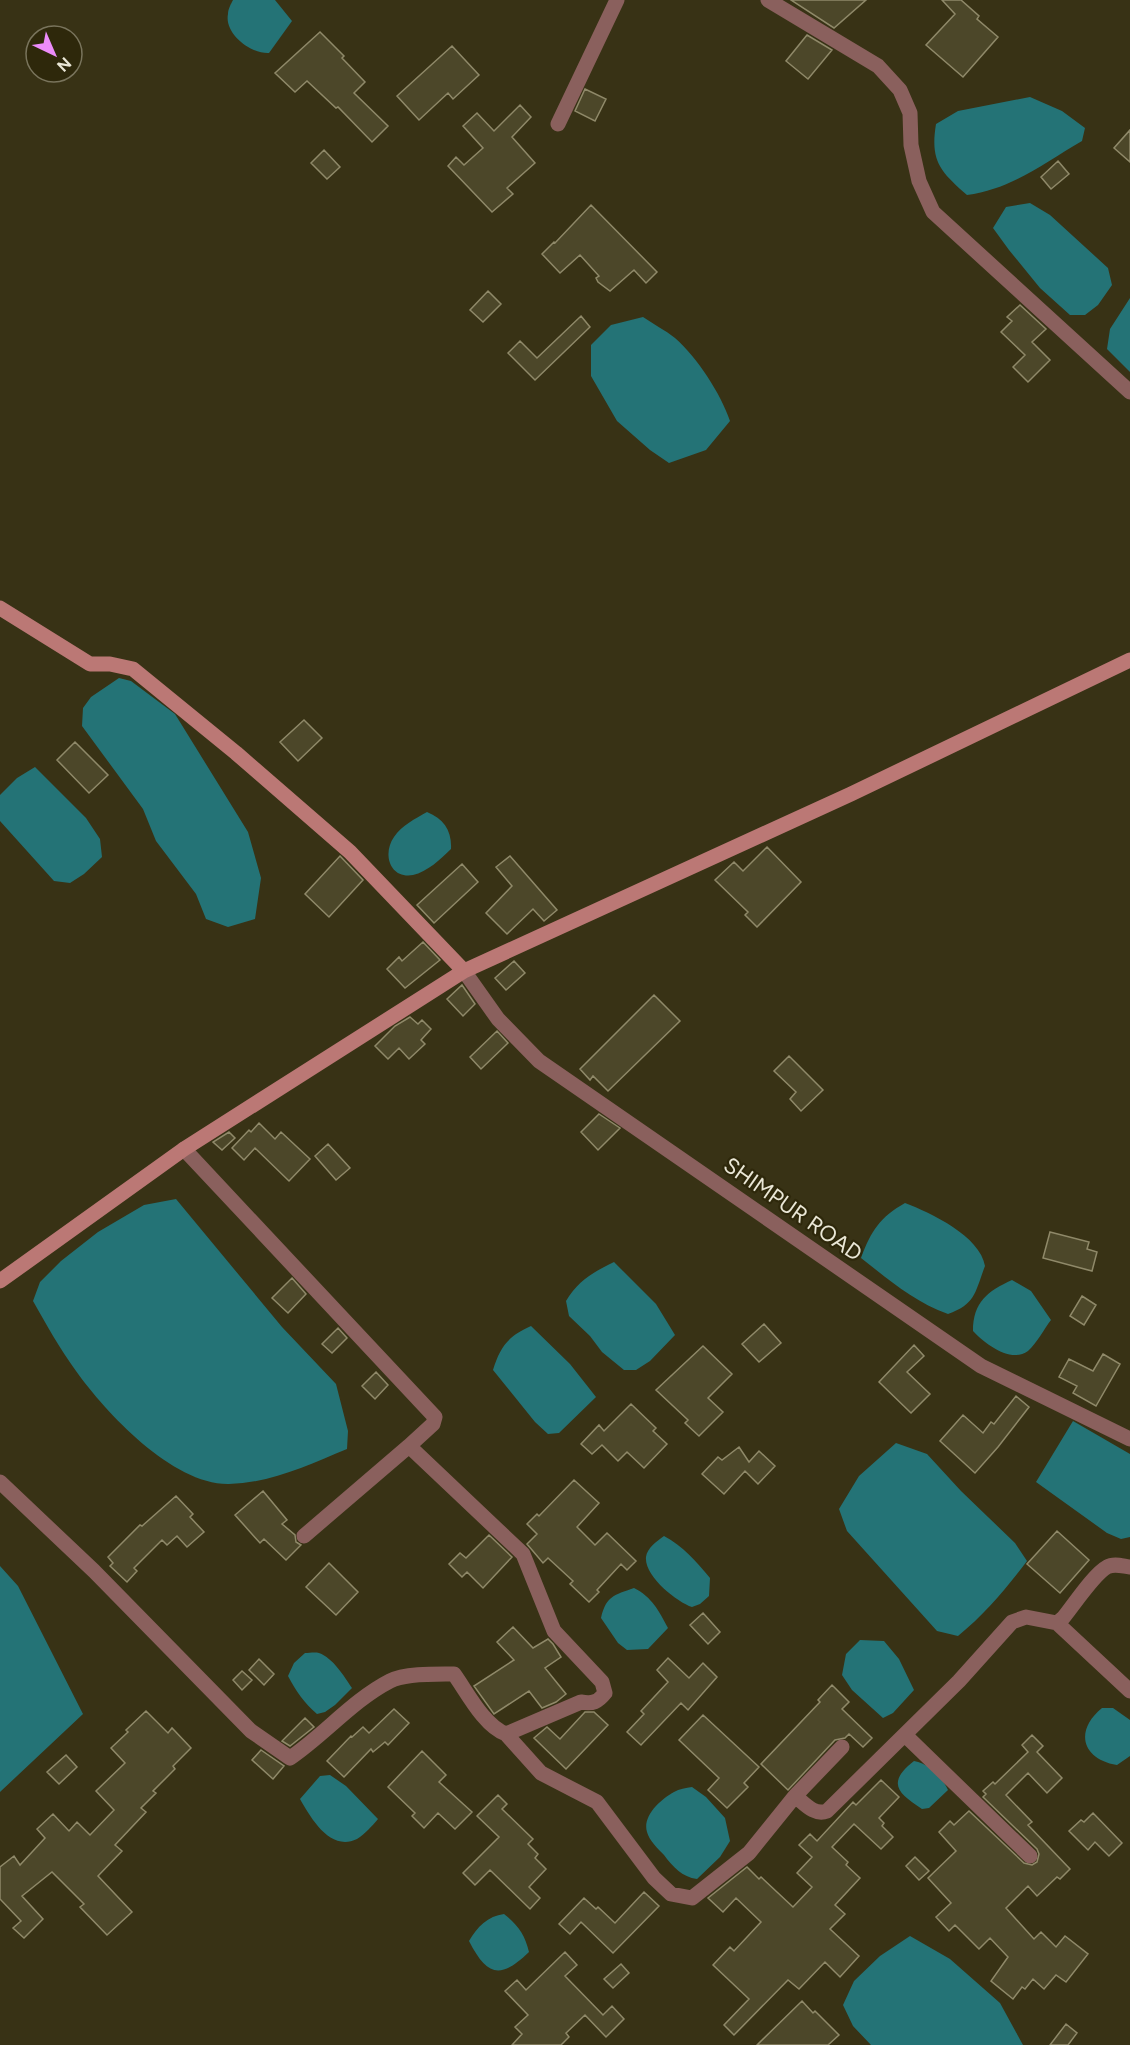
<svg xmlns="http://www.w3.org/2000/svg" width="1130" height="2045" font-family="Figtree,sans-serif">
	<rect width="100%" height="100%" fill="#383215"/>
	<path fill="#247376" d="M233,0H275L292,21L269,53C251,54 224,34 228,14C228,9 231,4 233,0Z
		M1030,97L1062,111L1085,128L1082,141C1044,163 1012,189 967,195C940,171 930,161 936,124L958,111Z
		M1030,203L1050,215L1108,268L1112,285L1098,305L1085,315H1070L1040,288L1009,250L993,228L1006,207Z
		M1130,298V372L1107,349L1110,329Z
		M643,317C653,324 665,330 675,338C697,357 721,394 730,421L706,450L669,463L650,450L617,421L591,376V345L611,325Z
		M119,678L131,681L175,714L248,832L261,878L255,919L228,927L206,919L196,894L156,841L143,809L82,726L83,708L91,697Z
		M35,767L86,818L100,839L102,857L84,874L70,883L54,881L0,821V795L17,778Z
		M427,812C444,819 452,831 451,849C441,859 427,872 413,875C390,879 382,854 394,837C402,825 415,819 427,812Z
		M176,1199L282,1327L336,1384L348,1431L347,1449C308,1465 271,1483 229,1484C173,1485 106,1413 76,1371C60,1349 46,1324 33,1301L40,1282L61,1261L98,1232L144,1205Z
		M905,1203C931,1213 980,1236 985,1266C975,1292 976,1304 948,1314C914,1302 888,1279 861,1258C871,1231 880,1217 905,1203Z
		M614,1262L656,1304L675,1335L650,1361L636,1370H624L602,1352L590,1336L569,1316L566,1301C578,1281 593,1272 614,1262Z
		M1012,1280L1031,1291L1051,1320C1044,1329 1037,1343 1028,1351C1011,1364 984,1343 973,1331C973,1302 988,1291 1012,1280Z
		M531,1326L570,1364L596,1397L559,1433L548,1434L535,1422L493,1370C500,1347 508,1336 531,1326Z
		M1073,1421L1130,1454V1537L1121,1539L1107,1533L1036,1482Z
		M896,1443L927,1454L961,1491L1015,1543L1027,1561C1006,1589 985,1614 958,1636L937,1631L847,1531L839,1509L859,1476Z
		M664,1536C683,1546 696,1561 710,1578L709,1596L700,1604L692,1607C677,1602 644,1576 646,1557C647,1548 657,1541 664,1536Z
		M0,1566L18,1586L83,1714L0,1792Z
		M634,1588C652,1597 659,1611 668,1628L648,1649L627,1650L618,1643L601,1618C606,1596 614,1595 634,1588Z
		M860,1640L884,1641L899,1659L914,1690L893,1713L883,1718L852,1690L842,1675L846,1654Z
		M305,1653C309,1653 315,1652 319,1653C333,1658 344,1676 352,1688L335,1705L325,1712L317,1714C304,1703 296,1691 288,1676L294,1663Z
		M1102,1708H1113L1130,1720V1756L1117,1765C1082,1759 1074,1731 1102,1708Z
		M914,1761C929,1764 941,1775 948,1790L929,1808L922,1809C898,1793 886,1783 914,1761Z
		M330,1775L346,1786L378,1819C372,1826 365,1834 357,1839C330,1852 311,1818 300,1799L320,1776Z
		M692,1787L706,1797L725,1818L730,1841L720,1857L697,1879C682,1877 673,1867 664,1855C658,1849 649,1840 647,1832C642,1816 661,1799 674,1792C679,1789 686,1788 692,1787Z
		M504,1914C518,1925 525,1935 529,1952C500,1980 487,1976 469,1941C477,1927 488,1916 504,1914Z
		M910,1936L950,1959L1000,2003L1023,2045H871L853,2026L843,2005L854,1981L880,1956Z"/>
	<path fill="#4c4729" stroke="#8f8969" stroke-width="1.5" d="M791,0H866L834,28Z
		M942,0H961L979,16L977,19L998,37L963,77L926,45L955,14Z
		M320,32L344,56L342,58L365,82L354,93L388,126L372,142L338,107L336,108L307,81L295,92L275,73Z
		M807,35L832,50L808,79L786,61Z
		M452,46L479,75L453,99L448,93L419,120L397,96Z
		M585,89L606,99L595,121L575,111Z
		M520,105L531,117L512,137L535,163L507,188L513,194L492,212L448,166L456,157L464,165L483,148L463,126L477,113L494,131Z
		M1130,130V162L1114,148Z
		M324,150L340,167L327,179L311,163Z
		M1058,161L1069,174L1051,189L1041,177Z
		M591,205L657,272L646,283L634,270L610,291L598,282L596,278L599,276L580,255L560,273L542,254L554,242L555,243Z
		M488,291L501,304L483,322L470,310Z
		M1020,305L1046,329L1032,342L1050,360L1028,382L1013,367L1025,355L1001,332L1012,321L1007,317Z
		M581,316L590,327L535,380L508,353L520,341L537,358Z
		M304,720L322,738L298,761L280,742Z
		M75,742L108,775L89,793L57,760Z
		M767,847L801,882L757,927L745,915L748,912L715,880L734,862L743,871Z
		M340,856L363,880L329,917L305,894Z
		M510,856L557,910L544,921L533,909L507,934L486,913L512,886L496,867Z
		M462,864L478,882L434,923L417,905Z
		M423,942L440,960L405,988L387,969L399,957L402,961Z
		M514,961L525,973L506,990L495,978Z
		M462,985L475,1004L463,1016L447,999Z
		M654,995L680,1021L608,1091L593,1076L590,1080L580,1069Z
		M410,1017L418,1024L422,1020L431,1029L421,1040L425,1044L409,1059L399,1048L388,1059L375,1046L395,1026Z
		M497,1031L508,1043L481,1069L470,1057Z
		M789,1056L823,1090L801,1111L790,1099L796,1092L774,1071Z
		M599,1114L620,1128L598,1150L581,1132Z
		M259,1123L275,1139L281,1132L310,1159L289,1181L255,1148L244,1160L232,1148L249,1130L251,1132Z
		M229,1132L235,1138L222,1150L213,1142Z
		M328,1144L350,1168L336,1180L315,1156Z
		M1050,1232L1089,1242L1087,1249L1097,1252L1092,1271L1043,1258Z
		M292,1278L306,1294L288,1313L272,1298Z
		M1082,1296L1096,1305L1084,1325L1070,1316Z
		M764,1324L781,1343L759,1362L742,1344Z
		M338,1328L347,1338L332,1353L322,1344Z
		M914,1345L924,1356L907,1372L930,1394L911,1413L879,1382Z
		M703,1346L732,1374L708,1398L723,1412L699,1436L685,1423L688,1420L656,1390Z
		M1103,1354L1120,1364L1096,1406L1073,1393L1077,1386L1059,1377L1069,1359L1093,1371Z
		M376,1372L388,1385L375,1399L362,1386Z
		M1016,1396L1029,1407L998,1447L975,1473L940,1441L963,1415L983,1433L991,1422L994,1424Z
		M631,1404L656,1428L653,1431L667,1444L644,1468L627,1452L618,1461L602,1445L592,1454L581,1444L599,1425L604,1431Z
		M739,1447L749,1462L759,1451L775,1466L758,1484L745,1471L724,1494L702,1474L718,1457L722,1460Z
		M574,1480L599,1503L577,1527L595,1545L607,1533L636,1561L627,1570L621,1564L597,1590L599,1592L589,1602L570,1584L573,1581L548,1558L543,1563L527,1544L537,1534L527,1524L537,1514L539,1516Z
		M263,1491L287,1520L282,1524L295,1535L296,1542L301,1545L286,1560L264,1539L260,1543L235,1515Z
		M176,1496L193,1514L190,1517L204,1532L187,1547L177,1536L167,1545L162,1540L134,1568L137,1571L127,1582L110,1566L113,1563L108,1557L140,1525L142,1526Z
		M1057,1531L1089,1560L1060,1593L1027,1564Z
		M489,1535L512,1557L483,1588L467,1572L462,1577L449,1564L460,1553L466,1558Z
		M329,1563L358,1592L336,1615L306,1587Z
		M703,1613L720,1632L708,1644L690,1625Z
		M513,1627L533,1648L548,1639L553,1644L561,1657L545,1668L566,1694L556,1702L542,1708L529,1691L494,1714L474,1686L514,1660L497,1642Z
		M668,1658L689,1678L703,1663L717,1677L688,1710L681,1703L641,1745L627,1732L644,1714L641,1711L668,1682L657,1670Z
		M259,1659L274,1674L264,1685L249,1670Z
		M242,1671L252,1680L242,1690L233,1680Z
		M832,1685L849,1702L842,1709L872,1738L863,1747L849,1734L845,1738L835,1740L788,1790L761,1764L820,1702L818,1700Z
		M394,1709L409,1723L388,1745L385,1742L373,1752L371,1749L344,1777L327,1761L351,1736L352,1737L363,1727L369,1733Z
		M146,1711L168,1733L172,1728L191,1748L173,1766L175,1769L153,1791L156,1793L141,1808L146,1812L115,1845L122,1851L98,1876L132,1912L107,1935L80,1907L84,1904L52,1872L22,1896L43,1919L24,1938L13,1928L21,1921L0,1899V1867L14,1856L20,1865L45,1838L37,1829L53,1814L69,1831L77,1822L90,1835L114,1810L96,1791L125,1763L111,1748L128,1732L126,1730Z
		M585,1712H594L608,1725L566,1769L534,1738L547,1727L560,1739Z
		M703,1715L759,1767L744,1783L748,1787L727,1808L708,1790L719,1778L679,1740Z
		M305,1718L314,1727L290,1746L282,1741Z
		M1032,1735L1043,1746L1037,1752L1062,1778L1047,1793L1028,1773L1006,1795L1032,1822L1028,1825L1070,1869L1060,1879L1057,1877L1037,1896L1028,1886L1006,1908L1034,1939L1041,1932L1056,1947L1065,1936L1088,1954L1066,1982L1056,1975L1044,1989L1033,1979L1025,1989L1022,1987L1013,1999L991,1981L1008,1957L990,1938L979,1949L955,1925L949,1931L936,1917L951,1903L928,1878L956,1851L939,1832L950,1821L954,1825L969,1811L1024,1863L1032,1865L1037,1862L1039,1854L1037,1849L983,1797L986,1794L983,1791L993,1782L995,1784L1028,1752L1022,1745Z
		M261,1750L284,1766L273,1779L252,1760Z
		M422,1751L446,1775L439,1782L472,1812L455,1829L438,1813L424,1828L412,1816L415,1813L388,1787Z
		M66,1755L77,1767L59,1784L47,1772Z
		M881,1780L899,1797L879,1818L884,1823L882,1826L893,1837L881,1849L854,1824L832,1847L848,1862L846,1865L860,1878L835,1905L845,1914L830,1929L859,1956L840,1977L825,1962L799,1989L788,1980L734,2035L724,2025L749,1999L713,1965L730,1947L734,1951L761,1922L736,1898L723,1912L708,1898L747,1867L759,1879L761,1877L793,1907L812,1887L797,1873L812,1857L799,1845L810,1834L817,1841L853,1802L856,1805Z
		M498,1795L507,1804L502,1809L533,1839L528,1844L538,1854L535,1858L546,1869L529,1887L540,1898L530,1909L490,1870L475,1885L463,1873L499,1837L477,1816Z
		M1093,1813L1122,1843L1109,1856L1095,1842L1088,1850L1069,1831L1081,1820L1084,1822Z
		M915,1857L929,1871L919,1880L906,1866Z
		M644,1892L659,1906L613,1953L581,1922L570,1934L559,1924L584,1898L596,1909L598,1907L615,1923Z
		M565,1952L577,1965L565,1976L603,2015L612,2006L624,2019L606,2037L585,2015L566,2033L569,2037L561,2045H512L522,2034L515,2027L528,2015L505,1991L517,1980L526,1990Z
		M621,1964L629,1973L613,1988L604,1979Z
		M802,2001L813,2013L815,2011L839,2035L828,2045H757Z
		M1066,2024L1077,2033L1068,2045H1050Z"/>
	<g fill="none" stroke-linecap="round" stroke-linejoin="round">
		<path stroke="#8a605d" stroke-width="15" d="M768,0L878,66L900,90L910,113L911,145L919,181L933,212L1130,392
			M558,124L617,0
			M464,971L498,1019L539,1061L981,1366L1130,1439
			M0,1482L94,1571L251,1731L290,1758C324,1735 353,1700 390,1681C405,1673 437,1674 454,1674C467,1692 484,1726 506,1734L581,1702C593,1704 598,1702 605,1693L602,1682L554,1631L523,1554L409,1446L433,1424L435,1417L184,1149
			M304,1536L409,1446
			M1057,1623L1130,1691
			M506,1734L541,1773L597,1802L654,1878L671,1894L692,1898L749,1853L795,1796C804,1803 814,1816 827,1811L959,1681L1012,1622L1026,1617L1057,1623L1063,1618C1073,1606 1094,1574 1107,1567C1114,1563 1122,1566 1130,1567
			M905,1735L1030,1856
			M795,1796L842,1747"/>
		<path stroke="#bb7875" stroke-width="15" d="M0,608L90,664H110L133,669L236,753L350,852L464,971
			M0,1281L184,1149L464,971L851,794L1130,660"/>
	</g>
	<g text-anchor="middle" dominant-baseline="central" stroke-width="4.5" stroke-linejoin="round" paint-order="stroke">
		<g font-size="22" fill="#eae7d6" stroke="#2e280b">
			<text transform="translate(793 1209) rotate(35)">SHIMPUR ROAD</text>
		</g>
	</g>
	<g transform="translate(54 54) rotate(136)"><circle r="28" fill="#2e280b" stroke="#79745c" stroke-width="1.5"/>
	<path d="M0-4.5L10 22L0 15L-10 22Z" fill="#ec8cfa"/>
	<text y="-9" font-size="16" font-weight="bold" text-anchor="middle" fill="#eae7d6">N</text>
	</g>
</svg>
